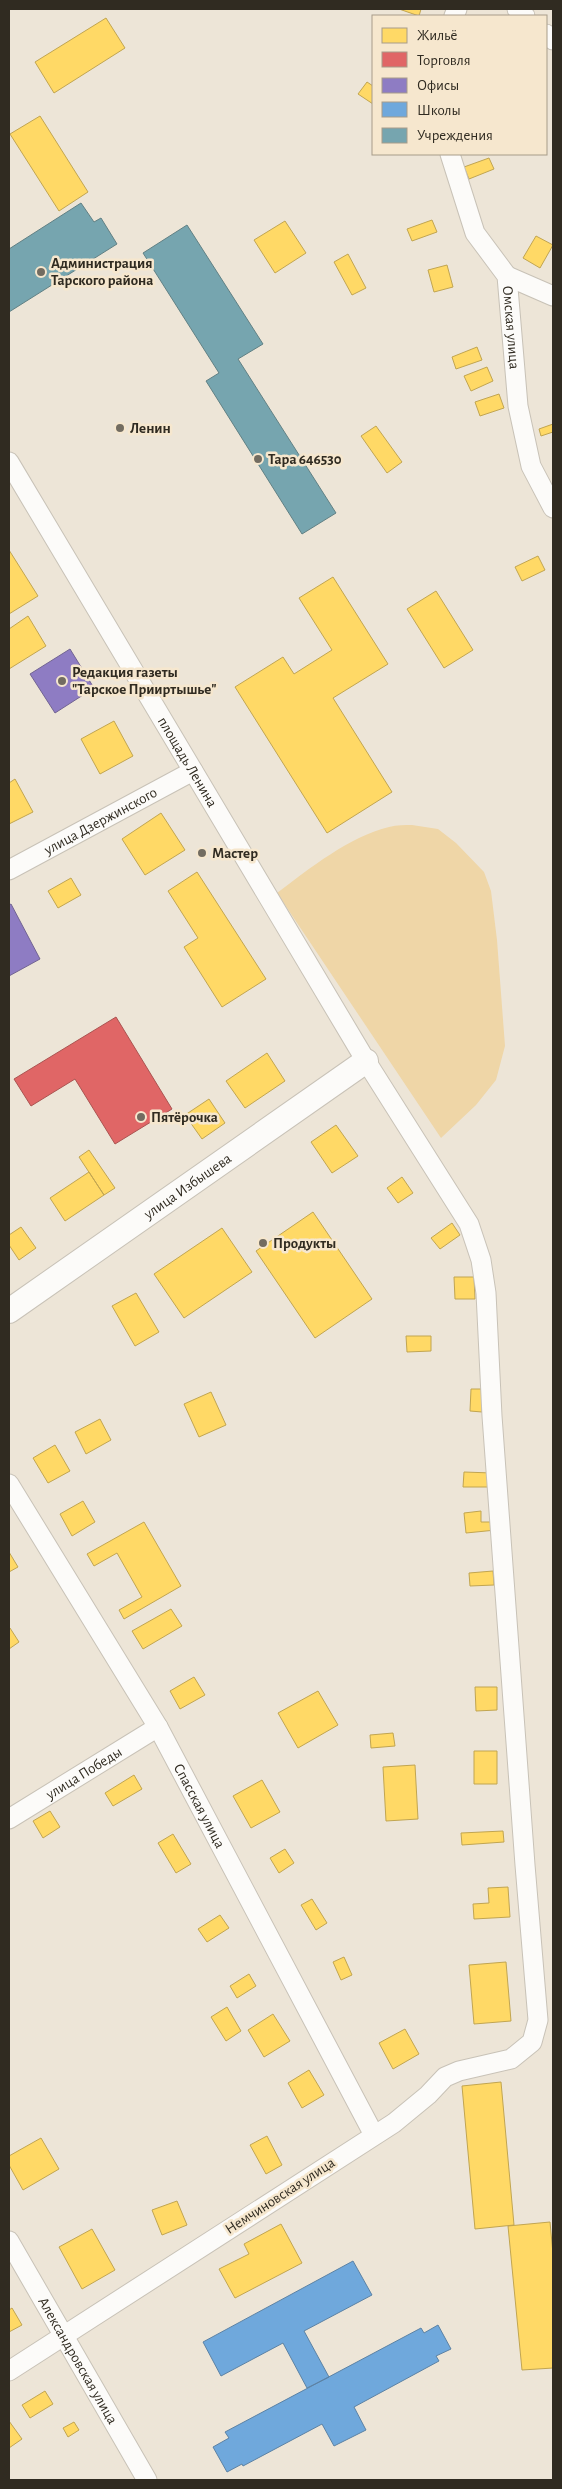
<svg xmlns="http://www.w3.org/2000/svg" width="562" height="2489" font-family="'Alegreya Sans',sans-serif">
	<rect width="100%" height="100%" fill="#ede5d7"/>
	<path fill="#efd6a7" d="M412,825L438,829L456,843L484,872L491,891L497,940L505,1046L496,1080L476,1105L441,1138L277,893C309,869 350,836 389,827C397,825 405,825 412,825Z"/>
	<path fill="#ffd966" stroke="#c1a551" d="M399,9H421L419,16Z
		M106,18L125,48L54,93L35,62Z
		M367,82L373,86V104L358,94Z
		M40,116L88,192L59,211L10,134Z
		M489,158L494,169L469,179L464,167Z
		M432,220L437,232L412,241L407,229Z
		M285,221L306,253L275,273L254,240Z
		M536,236L553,245L540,268L523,258Z
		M348,254L366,288L352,295L334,262Z
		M447,265L453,287L434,292L428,270Z
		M477,347L482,360L456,369L452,357Z
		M487,367L493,381L471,391L464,376Z
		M499,394L504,408L480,416L475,402Z
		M553,424V432L541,436L539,429Z
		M376,426L402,462L387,473L361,436Z
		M9,550L38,596L9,614Z
		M538,556L545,570L522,581L515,567Z
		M333,577L388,664L333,698L392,792L327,833L235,687L283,657L294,674L332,650L299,598Z
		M436,591L473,650L444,668L407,609Z
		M28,616L46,646L9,669V629Z
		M114,721L133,756L100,774L81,739Z
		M15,779L33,812L9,824V783Z
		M161,813L185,850L145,875L122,839Z
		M197,872L266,979L222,1007L184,947L198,938L168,891Z
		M71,878L81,895L58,908L48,891Z
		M267,1053L285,1081L245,1108L226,1081Z
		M209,1099L225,1123L202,1139L185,1115Z
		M336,1125L358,1156L332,1173L311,1142Z
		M89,1150L115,1188L104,1195L79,1157Z
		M89,1172L104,1195L65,1221L50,1198Z
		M402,1177L413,1193L398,1203L387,1188Z
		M313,1212L372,1299L315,1338L256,1251Z
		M452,1223L460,1235L440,1249L431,1238Z
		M21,1227L36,1248L19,1260L9,1245V1235Z
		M222,1228L252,1272L184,1318L154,1274Z
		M454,1277H474L475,1299H455Z
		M136,1293L159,1332L135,1346L112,1306Z
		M406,1336H431V1351L407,1352Z
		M471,1389H483L482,1412L470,1411Z
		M211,1392L226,1425L199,1437L184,1404Z
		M100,1419L111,1440L86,1454L75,1432Z
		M55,1445L70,1471L48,1483L33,1458Z
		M464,1472L492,1473V1487H463Z
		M83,1501L95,1522L72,1536L60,1514Z
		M481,1511V1522H495L496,1530L466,1533L464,1513Z
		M144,1522L181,1586L124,1619L119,1610L142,1597L117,1553L94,1566L87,1554Z
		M9,1552L18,1567L9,1572Z
		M493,1571L494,1585L470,1586L469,1573Z
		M171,1609L182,1626L143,1649L132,1631Z
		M10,1628L19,1642L9,1649V1629Z
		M194,1677L205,1695L180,1709L170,1691Z
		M475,1687H497V1710L476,1711Z
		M318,1691L338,1725L298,1748L278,1713Z
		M393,1733L395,1746L371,1748L370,1735Z
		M474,1751H497V1784H474Z
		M415,1765L418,1819L386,1821L383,1767Z
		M134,1775L142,1789L113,1806L105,1793Z
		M262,1780L280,1812L251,1828L233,1796Z
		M50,1811L60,1827L43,1838L33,1821Z
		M503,1831L504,1842L462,1845L461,1833Z
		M173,1834L191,1864L176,1873L158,1843Z
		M285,1849L294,1863L279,1873L270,1858Z
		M508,1887L510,1917L474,1919L473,1904L489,1903L488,1888Z
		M312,1899L327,1923L316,1930L301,1905Z
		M220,1915L229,1928L207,1942L198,1929Z
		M344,1957L352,1975L341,1980L333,1962Z
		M506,1962L511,2021L474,2024L469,1965Z
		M249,1974L256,1986L237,1998L230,1986Z
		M227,2007L241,2031L226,2041L211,2017Z
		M273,2014L290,2041L264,2057L248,2030Z
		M405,2029L419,2054L393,2069L379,2043Z
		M309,2070L324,2095L302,2108L288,2083Z
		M501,2082L514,2225L475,2229L462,2086Z
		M267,2136L282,2165L266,2174L250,2145Z
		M41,2138L59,2169L23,2190L9,2165V2156Z
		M177,2201L187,2225L162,2235L152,2210Z
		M550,2222L553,2254V2368L522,2370L508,2226Z
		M281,2224L302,2263L235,2298L219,2269L249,2254L244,2244Z
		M92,2229L115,2270L82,2289L59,2247Z
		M12,2308L22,2325L9,2332V2310Z
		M45,2391L53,2404L30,2418L22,2405Z
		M9,2421L22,2439L9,2448Z
		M74,2422L79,2430L68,2437L63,2428Z"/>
	<path fill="#e06666" stroke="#ab5451" d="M116,1017L172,1109L115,1144L75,1079L31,1106L14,1079Z"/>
	<path fill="#8e7cc3" stroke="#726492" d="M70,649L94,688L55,713L30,674Z
		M11,904L40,959L9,976V905Z"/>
	<path fill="#6fa8dc" stroke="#5c82a4" d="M353,2261L372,2295L304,2331L329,2377L307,2388L283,2343L221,2376L203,2342Z
		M438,2325L451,2349L436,2356L439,2361L354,2407L366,2430L334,2446L322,2424L243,2466L242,2464L227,2472L213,2447L229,2438L225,2432L421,2328L424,2333Z"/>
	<path fill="#76a5af" stroke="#618084" d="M81,203L94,222L101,218L117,244L9,312V249Z
		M187,225L263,344L238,359L336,513L302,534L206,381L219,373L143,253Z"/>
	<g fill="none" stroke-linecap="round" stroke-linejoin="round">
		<g stroke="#c8c2b7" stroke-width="21">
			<g id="minor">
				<path d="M517,9L525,16"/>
				<path d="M454,16L457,9"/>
				<path d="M546,34L553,40"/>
				<path id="s1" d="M450,154L475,233L507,276L518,406L531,466L553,508"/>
				<path d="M507,276L553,296"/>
				<path id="s2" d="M9,462L366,1061L469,1224L481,1260L486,1293L492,1416L525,1865L538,2020L532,2042L511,2059L459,2071L445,2077L428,2095L394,2123L9,2371"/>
				<path id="s3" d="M9,870L193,771"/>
				<path id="s4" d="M9,1484L158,1727L374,2135"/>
				<path id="s5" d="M9,1819L158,1727"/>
				<path id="s6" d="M9,2241L147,2480"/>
			</g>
		</g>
		<g stroke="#c8c2b7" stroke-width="26">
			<g id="major">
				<path id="s7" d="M9,1311L366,1061"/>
			</g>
		</g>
		<use href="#minor" stroke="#fcfbf9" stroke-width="19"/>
		<use href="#major" stroke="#fcfbf9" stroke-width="24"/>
	</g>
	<g fill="#726c61" stroke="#f6e7ce" stroke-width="2">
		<circle cx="41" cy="272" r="5"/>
		<circle cx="120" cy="428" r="5"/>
		<circle cx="258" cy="459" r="5"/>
		<circle cx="62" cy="681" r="5"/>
		<circle cx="202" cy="853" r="5"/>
		<circle cx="141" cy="1117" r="5"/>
		<circle cx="263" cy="1243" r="5"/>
	</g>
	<g text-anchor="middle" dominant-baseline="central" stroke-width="5" stroke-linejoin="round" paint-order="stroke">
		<g font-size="15" font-weight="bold" fill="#302b21" stroke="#f6e7ce" text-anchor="start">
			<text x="51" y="263">Администрация<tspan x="51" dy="17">Тарского района</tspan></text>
			<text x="130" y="428">Ленин</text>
			<text x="268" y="459">Тара 646530</text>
			<text x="72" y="672">Редакция газеты<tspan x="72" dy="17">"Тарское Прииртышье"</tspan></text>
			<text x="212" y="853">Мастер</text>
			<text x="151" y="1117">Пятёрочка</text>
			<text x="273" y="1243">Продукты</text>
		</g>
		<g font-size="15" fill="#302b21" stroke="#f6e7ce">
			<text stroke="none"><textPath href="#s1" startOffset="188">Омская улица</textPath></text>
			<text stroke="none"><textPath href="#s2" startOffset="349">площадь Ленина</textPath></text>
			<text stroke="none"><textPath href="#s3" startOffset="104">улица Дзержинского</textPath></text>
			<text stroke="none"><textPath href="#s7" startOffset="218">улица Избышева</textPath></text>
			<text stroke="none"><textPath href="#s5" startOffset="88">улица Победы</textPath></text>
			<text stroke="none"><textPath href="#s4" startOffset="374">Спасская улица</textPath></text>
			<text transform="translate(280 2196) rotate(-33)">Немчиновская улица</text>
			<text stroke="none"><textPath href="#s6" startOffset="138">Александровская улица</textPath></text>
		</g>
	</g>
	<rect width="562" height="2489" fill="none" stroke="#302b21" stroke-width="20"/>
	<rect x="372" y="15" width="175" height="140" fill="#f6e7ce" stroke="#a79c89"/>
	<rect x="382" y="28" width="25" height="15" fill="#ffd966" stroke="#a79c89"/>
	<text x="417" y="40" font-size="15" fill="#302b21">Жильё</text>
	<rect x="382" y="52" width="25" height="15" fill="#e06666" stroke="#a79c89"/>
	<text x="417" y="65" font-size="15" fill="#302b21">Торговля</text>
	<rect x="382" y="78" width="25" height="15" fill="#8e7cc3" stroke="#a79c89"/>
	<text x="417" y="90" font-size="15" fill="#302b21">Офисы</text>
	<rect x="382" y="102" width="25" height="15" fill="#6fa8dc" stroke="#a79c89"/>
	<text x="417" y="115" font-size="15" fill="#302b21">Школы</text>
	<rect x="382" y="128" width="25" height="15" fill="#76a5af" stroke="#a79c89"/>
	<text x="417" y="140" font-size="15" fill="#302b21">Учреждения</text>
</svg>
